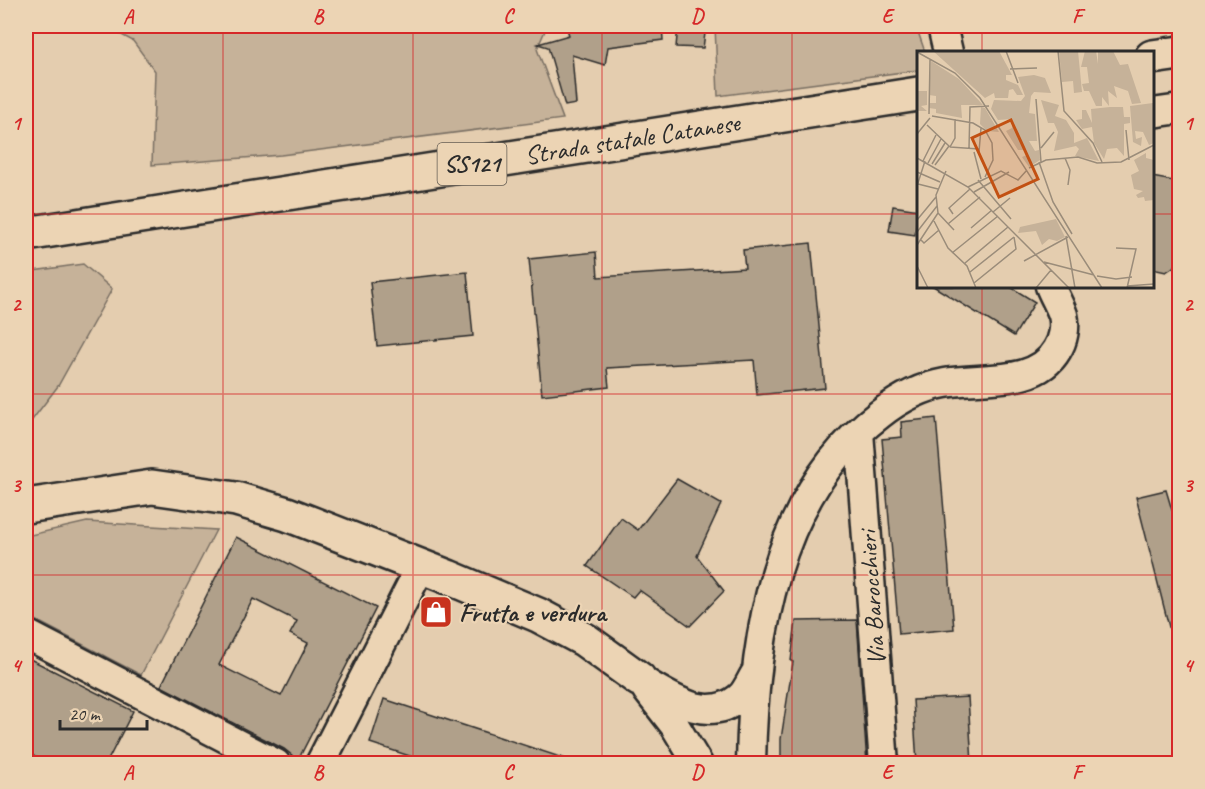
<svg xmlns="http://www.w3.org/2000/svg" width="1205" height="789" font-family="Caveat,sans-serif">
	<rect width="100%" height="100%" fill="#e4cdaf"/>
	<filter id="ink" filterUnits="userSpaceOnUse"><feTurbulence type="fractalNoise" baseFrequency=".0167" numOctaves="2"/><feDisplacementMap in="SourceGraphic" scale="12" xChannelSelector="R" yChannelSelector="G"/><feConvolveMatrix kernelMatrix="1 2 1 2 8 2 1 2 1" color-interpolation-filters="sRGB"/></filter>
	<g filter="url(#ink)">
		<path fill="#c6b299" stroke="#786e62" stroke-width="1.5" d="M105,26H547L537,49L563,119L281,155L152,165L155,71L133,41Z
			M715,26H916L925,52H918V70L718,96Z
			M83,264L112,289L58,386L26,428V272Z
			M87,522L216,530L141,675L26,615V536Z"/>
		<path fill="#b0a08a" stroke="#2b2b2b" stroke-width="1.5" fill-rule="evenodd" d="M566,26H662L663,40L608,47L605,65L572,55L576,104L565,106L548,47L538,44L569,35Z
			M678,26H706L703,48L676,47Z
			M1152,177L1179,182V263L1166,272L1152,269Z
			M893,206L918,210L915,235L889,231Z
			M811,243L825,388L757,395L754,360L607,368L609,387L542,395L529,259L596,252L598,277L745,268L743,250Z
			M467,272L473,336L377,346L370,282Z
			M933,286H1009L1035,302L1014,336Z
			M936,418L954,629L899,634L882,439L902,437L901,422Z
			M677,479L721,504L697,556L724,591L690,626L639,590L633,597L587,566L621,518L638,530Z
			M1166,490L1172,510L1179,508V634L1171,635L1136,497Z
			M236,537L376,608L298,760L284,749L161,686ZM253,599L297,621L290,634L308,643L281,696L219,665Z
			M857,620L867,764H781V739L793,662L791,661L796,621Z
			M26,657L133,711L106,764H49L26,752Z
			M968,697L972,764H917L913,700Z
			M384,699L566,759L565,764H434L370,743Z"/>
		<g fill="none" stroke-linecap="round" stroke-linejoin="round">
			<g stroke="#2b2b2b" stroke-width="33">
				<path id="street" d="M942,26L948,52
					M1152,113L1180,109
					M859,432L884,764
					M26,634L276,764
					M639,679C669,696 706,725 739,698C746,693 750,682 755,674
					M647,690L675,726L698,764
					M320,764L421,566
					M751,764C753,640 774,494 880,414C898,400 922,387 945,383C981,376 1036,387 1057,350C1063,341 1066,327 1063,315C1060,306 1054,296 1050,286"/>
			</g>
			<g stroke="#2b2b2b" stroke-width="38">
				<path id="secondary" d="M26,506L152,487L236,499L287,514L448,577L538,615L585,640L639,679"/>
			</g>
			<g stroke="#2b2b2b" stroke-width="38">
				<path id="primary" d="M1152,57L1180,53
					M26,234L918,94"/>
			</g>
			<use href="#street" stroke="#ecd4b4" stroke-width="28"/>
			<use href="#secondary" stroke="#ecd4b4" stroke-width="33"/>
			<use href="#primary" stroke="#ecd4b4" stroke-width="33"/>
		</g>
	</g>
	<path fill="none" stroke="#d62828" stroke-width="1.5" stroke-opacity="0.55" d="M223,26V764M413,26V764M602,26V764M792,26V764M982,26V52M26,214H918M1152,214H1180M982,286V764M26,394H1180M26,575H1180"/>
	<defs>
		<g id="shop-square" transform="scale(1.725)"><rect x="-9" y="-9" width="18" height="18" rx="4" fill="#c8321e" stroke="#ecd4b4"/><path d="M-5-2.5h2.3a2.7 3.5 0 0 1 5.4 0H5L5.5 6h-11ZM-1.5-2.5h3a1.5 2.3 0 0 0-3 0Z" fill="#fff"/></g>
	</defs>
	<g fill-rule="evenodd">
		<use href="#shop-square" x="436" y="612"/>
	</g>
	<g text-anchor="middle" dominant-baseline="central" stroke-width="4.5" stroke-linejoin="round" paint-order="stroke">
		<rect fill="#ecd4b4" stroke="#655e54" stroke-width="1.5" x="437.5" y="143" width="69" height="42" rx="4.5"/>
		<g font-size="24" font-weight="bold" fill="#2b2b2b">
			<text x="472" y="164">SS121</text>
		</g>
		<g font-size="26" fill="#2b2b2b" stroke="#ecd4b4">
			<text transform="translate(632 139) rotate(-9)">Strada statale Catanese</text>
			<text transform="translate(872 598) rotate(-94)">Via Barocchieri</text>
		</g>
		<g font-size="26" font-weight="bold" fill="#2b2b2b" stroke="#ecd4b4" text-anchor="start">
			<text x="459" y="612">Frutta e verdura</text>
		</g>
	</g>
	<g transform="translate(917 51)">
		<rect width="237" height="237" fill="#e4cdaf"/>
		<path d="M16,0H82L95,24H89V29L101,34L106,44H100L96,38L92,39L91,47H78L77,42L68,47ZM142,0H161L165,41L157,42L156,30L145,31ZM168,0H179L181,13V0H196L203,14L211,13L224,52L215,53L211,40L197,35L200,47L191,40L192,55L185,46V55H179L172,40H167L165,33L172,32L170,16H164ZM14,10L42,28L66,54H44L45,67L19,62V58L12,57V52H19V45L12,44ZM117,24L128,27L134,42L117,41L114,45L112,62L118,63L120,90H112L118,100L122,99L123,109L112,116L105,106L110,104L109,99H101L89,80L95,77V68L81,69L74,58L77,49L104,50L108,45L101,26ZM0,40H10V54L4,55L10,60H0ZM124,49L142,54L138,65L149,69L157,82V92L170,87L182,110L158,105L162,98L159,95L137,100L141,81L137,72H131ZM236,52L237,92L232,94L226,81L218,80L219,88L225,86L224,95L216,91L213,55ZM64,56L68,57L82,81L70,80L63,73ZM193,56H206L207,66H213V72L207,73V105L200,97L190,98L187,108L177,92L175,76L165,78L159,69L165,68V59H169L175,72L174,58ZM229,102V107L237,109V149L228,150L227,146L221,147L219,144L226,140L217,138L214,124L222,120L217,109ZM139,168L148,186L140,190L132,188L125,194L119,180L101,182L103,176Z" fill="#c6b299"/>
		<path fill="none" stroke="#9a8c7a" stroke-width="1.5" d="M89,0L101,32M141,0L147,60L176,92L185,111M0,1L38,22L63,47L185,237M93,18L120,17M119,48L124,111M12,63L13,9M15,65L56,72L68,79L75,92L76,109L68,126M10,74L33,96M209,79L212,109M0,83L13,67M33,96L62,98M33,96L38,87V68M52,97L53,56L72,55M124,97L137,81M57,101L64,128M62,101L64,77M0,107L51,136L152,237M148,107L153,119L151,134M6,110L19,84M122,111L136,151L155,183M11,112L24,88M15,113L28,92M18,114L32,95M112,117L129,109L161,106L180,112L204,111L237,94M0,121L23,131M61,129L94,168M1,133L21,138M0,135L8,110M51,136L84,120L101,129L110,119M57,141L92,121M76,161L93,147M21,162L37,179M36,163L32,157L53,138M0,169L19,146M17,170L31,197L50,215L59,237M31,173L63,146M54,177L75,159M0,181L20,155M149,185L158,237M4,189L7,192L22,179M0,194L21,162L19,144L29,120M199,197L219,198L210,237M35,202L81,165M107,210L151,186M127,211L177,224M48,212L91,176M0,215L11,237M53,221L97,186M180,225L199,228L215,226M57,232L99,198L97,186M210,235L237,233M119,237L134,219"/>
		<path fill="#c25012" fill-opacity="0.15" stroke="#c25012" stroke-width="3" d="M94,69L121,128L82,146L55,87Z"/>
		<rect width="237" height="237" fill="none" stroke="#2b2b2b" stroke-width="3"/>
	</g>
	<rect width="1205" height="789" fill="none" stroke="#ecd4b4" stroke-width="66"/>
	<path d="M60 720v9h87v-9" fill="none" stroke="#2b2b2b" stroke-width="3"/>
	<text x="69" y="720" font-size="18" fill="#2b2b2b" stroke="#ecd4b4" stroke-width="4.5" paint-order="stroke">20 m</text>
	<rect x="33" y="33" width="1139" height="723" fill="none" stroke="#d62828" stroke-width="2"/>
	<g font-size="20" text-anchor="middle" font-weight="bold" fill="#d62828">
		<text x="128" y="23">A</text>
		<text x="318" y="23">B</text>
		<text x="508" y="23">C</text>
		<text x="697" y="23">D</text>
		<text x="887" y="23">E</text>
		<text x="1077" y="23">F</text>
		<text x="16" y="130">1</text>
		<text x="1188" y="130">1</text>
		<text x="16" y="311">2</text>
		<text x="1188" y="311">2</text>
		<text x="16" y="492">3</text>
		<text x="1188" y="492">3</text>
		<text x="16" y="672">4</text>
		<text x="1188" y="672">4</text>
		<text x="128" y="779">A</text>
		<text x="318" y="779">B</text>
		<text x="508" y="779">C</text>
		<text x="697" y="779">D</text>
		<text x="887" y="779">E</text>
		<text x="1077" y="779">F</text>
	</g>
</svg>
